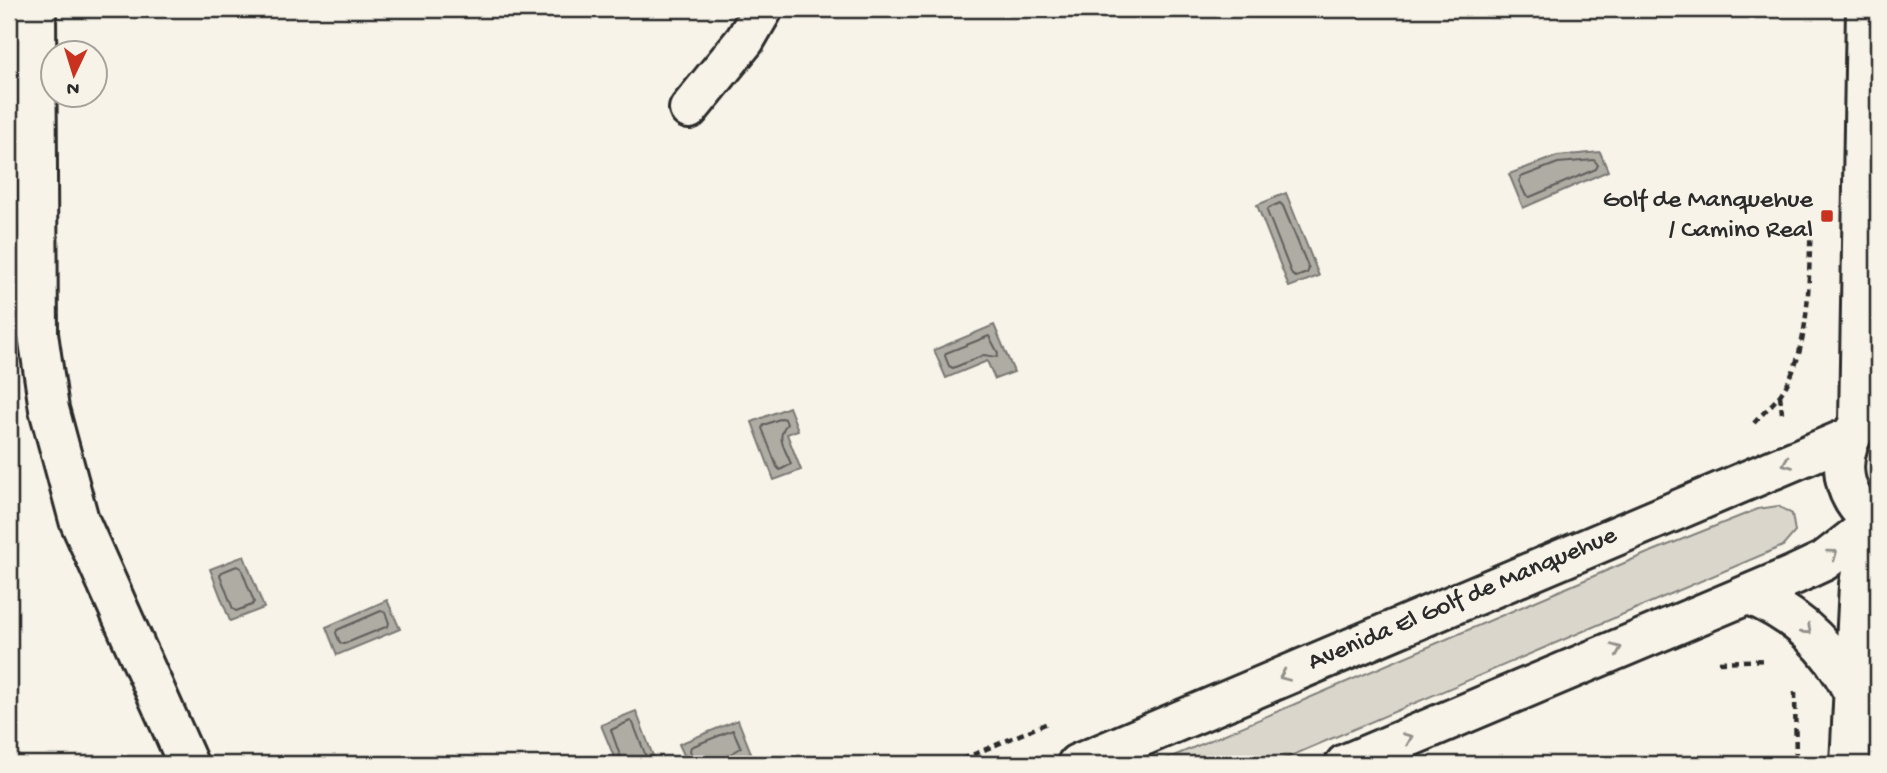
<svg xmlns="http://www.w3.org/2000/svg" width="1887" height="773" font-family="'Gochi Hand',sans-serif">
	<rect width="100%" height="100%" fill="#f7f3e8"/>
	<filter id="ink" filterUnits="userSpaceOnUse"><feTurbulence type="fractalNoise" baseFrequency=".0143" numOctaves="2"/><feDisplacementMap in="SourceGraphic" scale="14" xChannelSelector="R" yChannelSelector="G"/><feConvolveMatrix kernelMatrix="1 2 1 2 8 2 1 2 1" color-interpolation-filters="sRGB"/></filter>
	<g filter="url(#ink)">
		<path fill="#dad6cc" stroke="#82807c" stroke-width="2" d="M1778,506L1792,514L1795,532L1783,546L1272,764H1155L1643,555L1758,509Z"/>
		<path fill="#afaca4" stroke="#7a7874" stroke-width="2" d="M1600,152L1608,171L1523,208L1509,174L1557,156Z
			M1286,193L1319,276L1289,287L1257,205Z
			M994,325L1014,372L995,379L987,361L946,378L934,350Z
			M789,407L798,430L787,434L801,470L774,480L752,422Z
			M244,556L264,608L230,621L210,569Z
			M387,600L400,629L337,655L326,627Z
			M636,711L656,764H617L601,725Z
			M738,720L751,753L723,764H688L679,744Z"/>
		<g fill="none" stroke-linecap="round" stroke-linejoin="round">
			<path stroke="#605f5b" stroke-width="2" d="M1594,160L1598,165L1596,169L1530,197L1526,196L1519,181L1521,177L1558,163Z
				M1280,203L1283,206L1309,269L1307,273L1296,277L1292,275L1267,211L1269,208Z
				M989,336L998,353L997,357L984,355L953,368L949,366L945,356L946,353Z
				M782,418L785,419L787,424C775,437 785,448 791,464L780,470L777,467L762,428L764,425Z
				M237,566L241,568L254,602L252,605L236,611L233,609L220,575L222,572Z
				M381,611L385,612L389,623L388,626L344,644L340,643L336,633L337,630Z
				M623,764L611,730L630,721L633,723L649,764
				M694,764L690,750L691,747L733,730L741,748L727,756L724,764"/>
			<g stroke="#2b2b2b" stroke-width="44">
				<path id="street" d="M36,9L38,334L49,409L79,520L188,764
					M689,109L745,40L763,9"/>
			</g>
			<g stroke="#2b2b2b" stroke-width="44">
				<path id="secondary" d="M1860,422C1834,458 1840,499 1878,525
					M1859,423L1866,9
					M1750,595C1797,615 1830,646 1853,692
					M1077,764L1850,437
					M1345,764L1794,575L1824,561L1874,522
					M1850,764L1859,585L1862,566L1878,532"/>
			</g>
			<path stroke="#2b2b2b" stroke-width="4.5" stroke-dasharray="7 5" stroke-linecap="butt" d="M1780,395L1782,413
				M1754,423C1762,414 1772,405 1780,395C1812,351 1808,276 1811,223
				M1719,662L1766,660
				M1795,692L1796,764
				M951,764L1050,722"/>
			<use href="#street" stroke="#f7f3e8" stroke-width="38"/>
			<use href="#secondary" stroke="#f7f3e8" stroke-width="38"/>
		</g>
		<defs><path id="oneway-chevron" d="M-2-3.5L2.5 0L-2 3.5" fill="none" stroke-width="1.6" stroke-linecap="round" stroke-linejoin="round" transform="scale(1.75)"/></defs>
		<g stroke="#918f8a">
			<use href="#oneway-chevron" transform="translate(1787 463) rotate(158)"/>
			<use href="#oneway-chevron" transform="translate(1833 554) rotate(-36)"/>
			<use href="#oneway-chevron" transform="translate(1807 630) rotate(42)"/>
			<use href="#oneway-chevron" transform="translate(1617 649) rotate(-23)"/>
			<use href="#oneway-chevron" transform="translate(1284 676) rotate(157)"/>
			<use href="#oneway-chevron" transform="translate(1408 738) rotate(-23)"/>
		</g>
	</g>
	<rect fill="#c8321e" stroke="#f7f3e8" stroke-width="2.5" x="1820" y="209" width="14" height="14" rx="3.5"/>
	<g text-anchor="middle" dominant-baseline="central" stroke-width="5" stroke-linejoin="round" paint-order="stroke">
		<g font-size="26" fill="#2b2b2b" stroke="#f7f3e8" text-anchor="end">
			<text x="1813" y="201">Golf de Manquehue<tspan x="1813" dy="30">/ Camino Real</tspan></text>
		</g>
		<g font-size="26" fill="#2b2b2b" stroke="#f7f3e8">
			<text transform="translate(1463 600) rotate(-23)">Avenida El Golf de Manquehue</text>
		</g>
	</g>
	<rect width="1887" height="773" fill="none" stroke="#f7f3e8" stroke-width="35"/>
	<rect x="18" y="18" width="1852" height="738" fill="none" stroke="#2b2b2b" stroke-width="2.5" filter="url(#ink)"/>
	<g transform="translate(74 74) rotate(184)"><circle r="33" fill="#f7f3e8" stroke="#a5a39c" stroke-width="2"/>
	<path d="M0-5L12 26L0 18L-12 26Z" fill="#c8321e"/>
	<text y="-10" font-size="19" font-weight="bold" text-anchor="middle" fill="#2b2b2b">N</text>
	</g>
</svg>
